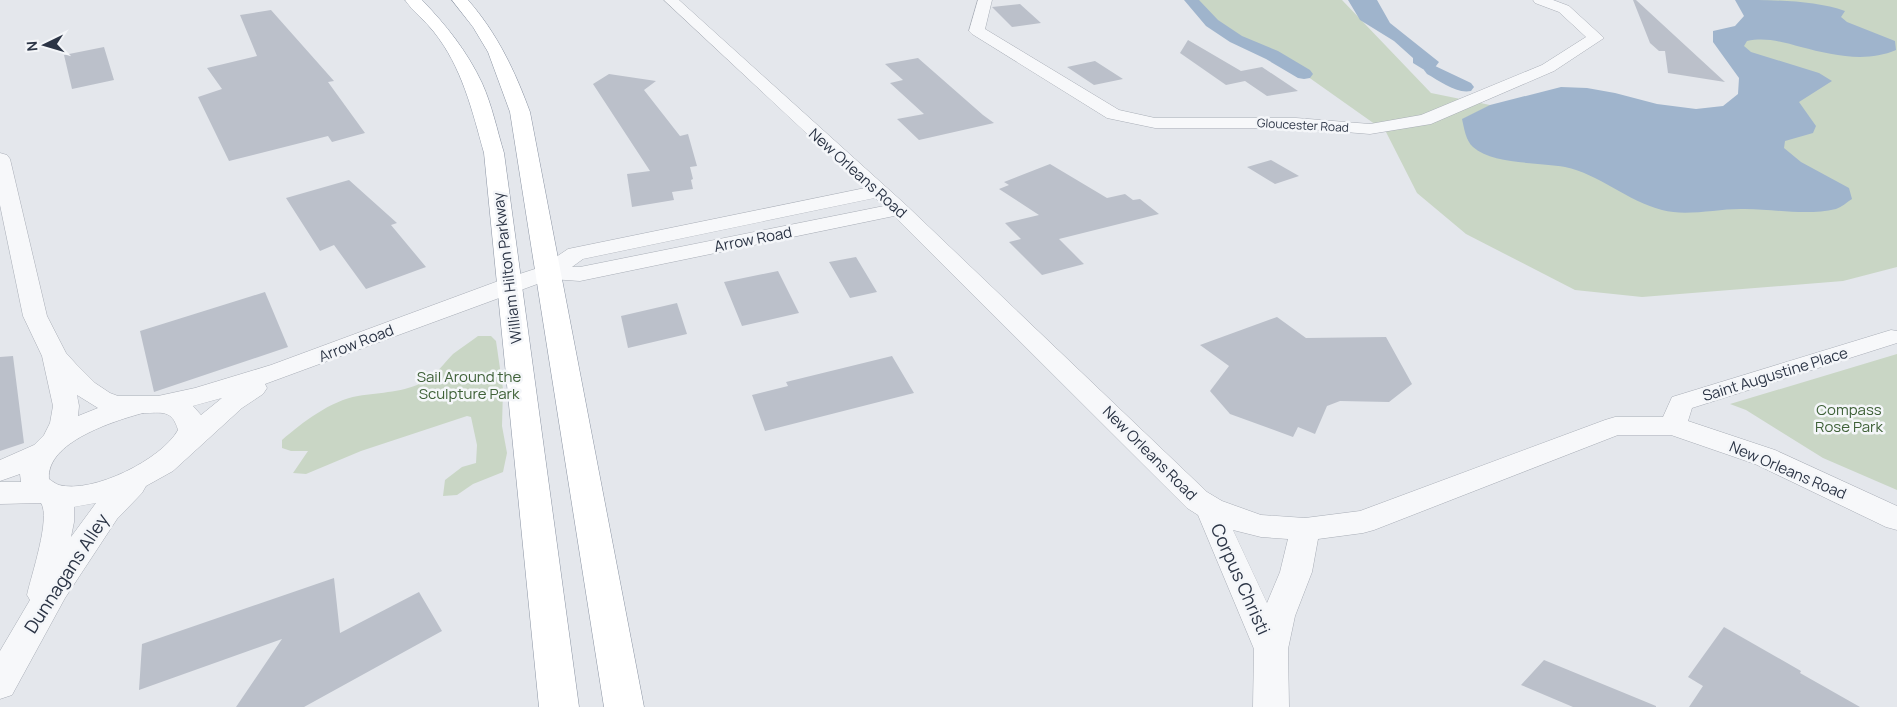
<svg xmlns="http://www.w3.org/2000/svg" width="1897" height="707" font-family="Manrope,sans-serif">
	<rect width="100%" height="100%" fill="#e4e7ec"/>
	<path fill="#c9d6c5" d="M1191,0H1342L1431,93L1490,105L1770,122L1722,39L1779,25L1744,0H1897V267L1843,281L1642,297L1575,290L1466,234L1417,193L1386,132L1304,74L1272,55L1236,39L1212,23Z
		M478,336H491L496,341L503,389L502,426L507,453L503,472L473,484L457,495L443,496L445,480L462,467L476,463L477,445L471,417L467,416L361,451L306,474L293,473L308,451H291L282,448V440C303,422 330,401 358,396C381,392 404,393 425,381C437,374 444,363 453,354C461,348 470,342 478,336Z
		M1897,354V490L1823,458L1746,410L1730,404Z"/>
	<path fill="#9fb4cc" d="M1348,0H1377L1390,23L1439,62L1433,70L1426,71L1413,63V58L1394,41L1360,20Z
		M1735,0C1770,0 1814,0 1845,11L1841,17L1847,22L1895,41L1896,50C1866,63 1832,55 1801,47C1783,42 1766,37 1747,41L1744,46L1751,52L1819,73L1832,81L1799,102L1816,126L1813,133L1785,141L1784,148L1801,162L1849,188L1852,199C1847,202 1842,207 1836,209C1806,216 1775,209 1745,209C1718,208 1688,217 1662,210C1627,201 1599,174 1565,167C1539,162 1494,165 1473,147C1466,141 1464,128 1462,119L1490,105L1561,87L1587,88L1615,93L1657,104L1696,109L1723,106L1738,94L1739,78L1713,42V31L1735,26L1744,16Z"/>
	<g fill="none" stroke-linecap="round" stroke-linejoin="round">
		<path fill="#9fb4cc" fill-rule="evenodd" d="M1184,0H1199L1218,20L1242,36L1278,51L1310,70L1313,74L1310,78L1304,79L1298,78L1266,59L1230,42L1206,26Z
			M1433,65L1471,83L1474,87L1471,91C1456,94 1440,81 1427,74L1424,70L1427,66Z"/>
	</g>
	<path fill="#bbc0ca" d="M1633,0H1636L1725,82L1668,73L1665,51H1659L1650,43Z
		M1020,4L1041,23L1012,27L992,7Z
		M271,10L334,81L328,82L365,133L332,142L328,136L229,161L198,97L222,89L207,68L257,56L240,15Z
		M1188,40L1241,71L1262,67L1298,91L1267,96L1245,81L1226,85L1180,53Z
		M104,47L114,80L72,89L64,55Z
		M918,58L983,115L994,123L919,140L897,119L924,114L890,83L903,80L885,64Z
		M1095,61L1123,79L1094,85L1067,67Z
		M609,74L656,81L644,90L680,136L688,134L697,166L690,167L693,179L691,180L693,189L672,192L674,200L632,207L627,174L650,171L593,84Z
		M1271,160L1299,176L1275,184L1247,167Z
		M1050,164L1107,198L1125,194L1133,200L1140,199L1159,214L1059,239L1084,264L1042,275L1009,242L1021,239L1005,223L1039,215L999,189L1009,185L1004,182Z
		M349,180L397,223L391,225L426,267L366,289L334,245L320,251L286,198Z
		M856,257L877,292L850,298L829,262Z
		M778,271L799,313L742,326L724,282Z
		M265,292L288,347L154,392L140,331Z
		M677,303L687,334L628,348L621,316Z
		M1277,317L1306,338L1386,337L1412,384L1389,402L1340,401L1327,406L1315,434L1298,427L1293,437L1230,414L1210,391L1229,366L1200,345Z
		M13,356L24,443L0,451V357Z
		M892,356L914,393L765,431L752,395L788,386L786,382Z
		M334,578L340,633L419,592L442,631L304,707H236L282,639L139,690L142,644Z
		M1724,627L1801,671L1800,673L1860,707H1689L1703,686L1688,677Z
		M1544,660L1656,706V707H1573L1521,685Z"/>
	<g fill="none" stroke-linecap="round" stroke-linejoin="round">
		<g stroke="#a9aeb7" stroke-width="1">
			<path id="street" d="M664,0H679L906,205L1207,492L1222,501L1261,515L1305,518L1360,511L1605,420L1615,417H1663L1672,397L1891,330L1897,331V343L1692,408L1688,421L1775,450L1897,506V530L1886,527L1755,464L1671,435H1618L1374,530L1363,533L1318,539L1312,572L1295,616L1288,649L1289,707H1253L1254,649L1198,515L1187,508L894,216L580,281L551,279L265,384L267,388L263,394L242,408L173,471L146,486L142,493L117,519L65,598L12,695L0,699V651L30,600L27,595C31,576 51,518 41,503L0,504V482H21L20,474L0,481V460L34,445L44,435L50,423L53,406L42,356L23,316L0,205V153L7,155L10,159L47,316L66,353L76,364L95,383L110,393L118,396H158L195,388L271,365L501,280L541,267L568,249L865,188ZM875,198L884,206L580,267H572L583,259ZM77,395L98,408L78,416L79,406ZM222,398L201,415L193,406ZM143,413C162,413 172,409 178,430C162,459 93,494 59,485C56,484 52,481 49,479C46,442 114,421 143,413ZM96,503L71,537L74,522V507ZM1233,530L1261,537L1288,539L1280,572L1267,603Z
				M978,0H992L985,29L1119,110L1155,118H1296L1370,124L1421,115L1542,65L1586,37L1559,12L1535,3L1533,0H1553L1569,6L1604,38L1554,71L1431,124L1370,134L1296,128H1155L1107,118L972,34L969,31Z"/>
		</g>
		<g stroke="#8b94a3" stroke-width="1">
			<path id="highway" d="M405,0H422C446,25 467,51 482,83C492,105 497,130 504,153L579,707H539L484,153C472,110 462,67 434,32C425,20 413,12 405,0Z
				M452,0H468C497,33 515,71 530,112L644,707H604L510,112L488,52L473,27Z"/>
		</g>
		<use href="#street" fill="#f7f8fa" fill-rule="evenodd"/>
		<use href="#highway" fill="#fff" fill-rule="evenodd"/>
	</g>
	<g text-anchor="middle" dominant-baseline="central" stroke-width="5" stroke-linejoin="round" paint-order="stroke">
		<g font-size="12" fill="#2b3445" stroke="#f4f6f9">
			<text transform="translate(1303 125) rotate(3)">Gloucester Road</text>
		</g>
		<g font-size="15" fill="#2b3445" stroke="#f4f6f9">
			<text transform="translate(858 173) rotate(42)">New Orleans Road</text>
			<text transform="translate(753 239) rotate(-11)">Arrow Road</text>
			<text transform="translate(507 268) rotate(-97)">William Hilton Parkway</text>
			<text transform="translate(356 343) rotate(-21)">Arrow Road</text>
			<text transform="translate(1775 374) rotate(-17)">Saint Augustine Place</text>
			<text transform="translate(1150 453) rotate(45)">New Orleans Road</text>
			<text transform="translate(1788 470) rotate(23)">New Orleans Road</text>
		</g>
		<g font-size="15" fill="#3f6138" stroke="#f4f6f9">
			<text x="469" y="376">Sail Around the<tspan x="469" dy="17">Sculpture Park</tspan></text>
			<text x="1849" y="409">Compass<tspan x="1849" dy="17">Rose Park</tspan></text>
		</g>
		<g font-size="18" fill="#2b3445" stroke="#f4f6f9">
			<text transform="translate(66 573) rotate(-57)">Dunnagans Alley</text>
			<text transform="translate(1241 579) rotate(66)">Corpus Christi</text>
		</g>
	</g>
	<g transform="translate(45 45) rotate(265)" stroke="#f4f6f9" stroke-width="4" paint-order="stroke">
	<path d="M0-4L9 19L0 12L-9 19Z" fill="#2b3445"/>
	<text y="-8" font-size="14" font-weight="bold" text-anchor="middle" fill="#2b3445">N</text>
	</g>
</svg>
